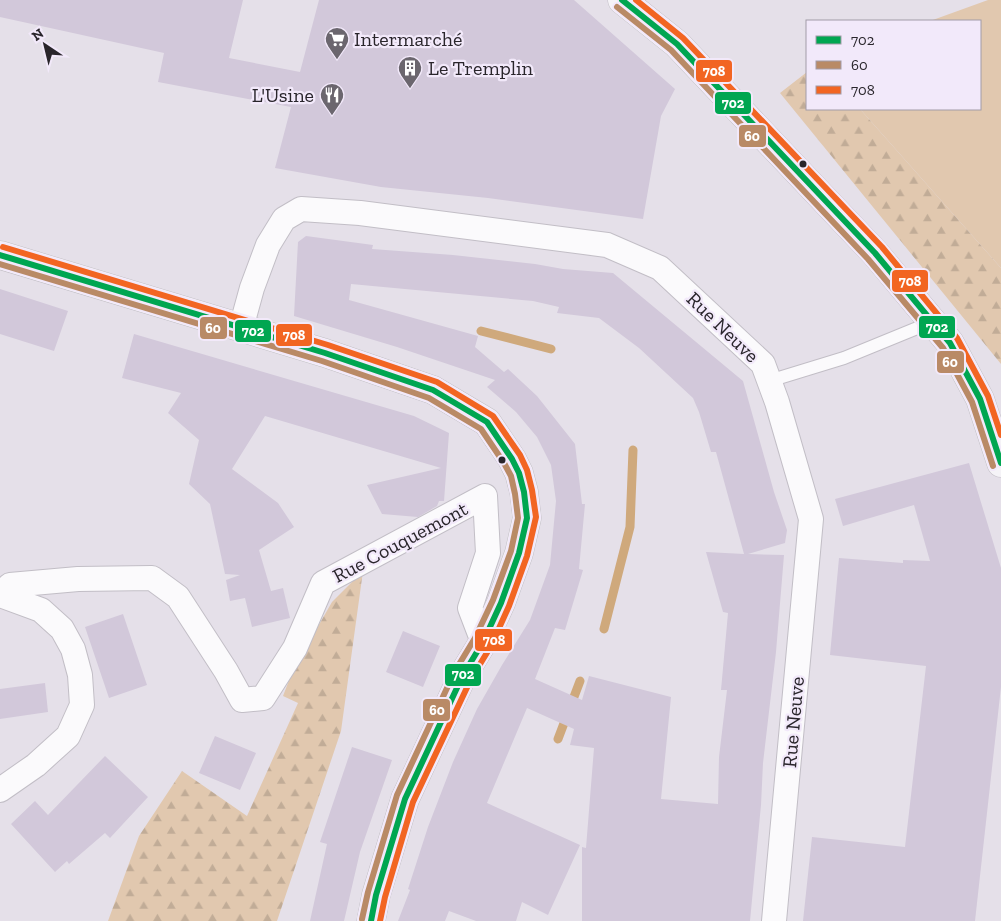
<svg xmlns="http://www.w3.org/2000/svg" width="1001" height="921" font-family="'Zilla Slab',serif">
	<defs>
		<pattern id="forest-firs" width="22" height="20" patternUnits="userSpaceOnUse" patternTransform="scale(1.25)"><rect width="22" height="20" fill="#e1c8af"/><path d="M5 1l3.5 6h-7zM16 11l3.5 6h-7z" fill="#c1ac97"/></pattern>
	</defs>
	<rect width="100%" height="100%" fill="#e5e0e9"/>
	<path fill="#e1c8af" d="M988,0H1001V268L860,109H980V21H930Z"/>
	<path fill="url(#forest-firs)" d="M807,72V109H860L1001,268V364L780,93Z
		M363,571L341,731L277,921H108L139,836L182,771L247,816L298,703L283,696L293,670L332,602Z"/>
	<g fill="none" stroke-linecap="round" stroke-linejoin="round">
		<path stroke="#cfa97c" stroke-width="9" d="M481,331L551,349
			M604,629L630,527L633,450
			M558,739L580,681"/>
	</g>
	<path fill="#d2c8da" fill-rule="evenodd" d="M0,0H243L229,58L300,72L319,0H574L675,89L661,116L643,219L488,198L381,187L275,168L291,107L158,82L164,53L0,17Z
		M306,236L373,245L372,249L453,255L535,264L563,269L613,273L743,381L774,492L787,530L785,543L748,554L784,555L776,652L763,763L761,805L750,921H582V847L586,848L594,748L570,745L574,729L527,708L487,803L580,845L548,915L522,902L516,921H476L449,911L445,921H398L410,890L408,889L428,827L453,762L477,709L502,665L530,620L550,565L556,501L551,465L537,437L516,412L487,387L495,380L397,347L294,316L298,242ZM351,284L533,301L559,307L557,313L599,318L639,348L693,398L699,412L711,452H716L744,554L706,552L723,612L728,613L721,690H727L719,757L718,804L661,799L671,697L589,676L582,700L535,679L555,628L565,630L583,570L579,569L585,504H582L575,444L537,396L508,369L504,372L475,347L478,336L349,300Z
		M0,289L68,311L54,351L0,334Z
		M134,334L414,416L449,433L444,501H439L437,506L418,517L382,514L367,485L441,468L265,416L232,469L278,503L294,527L259,550L271,591L283,588L290,618L252,627L245,598L230,601L226,580L240,575L225,574L210,504L189,484L199,440L168,413L181,393L122,378Z
		M969,463L1001,568V687L975,921H803L812,837L905,847L926,666L830,655L839,558L903,563V560L930,561L914,505L843,526L835,499Z
		M123,614L147,685L109,698L85,627Z
		M403,631L440,646L423,687L386,672Z
		M45,683L48,712L0,719V689Z
		M215,736L256,753L240,790L199,773Z
		M352,747L392,760L360,852L344,921H310L327,844L320,842Z
		M105,756L148,797L110,838L105,833L69,864L67,861L55,872L11,824L35,801L48,815Z"/>
	<g fill="none" stroke-linecap="round" stroke-linejoin="round">
		<g stroke="#c2bec6" stroke-width="14">
			<path id="lane" d="M769,381L844,358L932,322"/>
		</g>
		<g stroke="#c2bec6" stroke-width="26">
			<path id="street" d="M241,328L252,288L268,245L284,219L301,209L360,213L607,245L660,268L763,364L777,402L811,519L774,921
				M0,595L10,585L78,579L152,578L178,597L226,671L242,700L263,698L295,648L323,583L485,496L488,553L470,608L483,642
				M0,595L41,610L62,629L73,649L80,675L82,705L68,736L36,765L0,790"/>
		</g>
		<g stroke="#c2bec6" stroke-width="29">
			<path id="secondary" d="M622,0L677,44L875,253L950,343L980,399L1001,463
				M0,255L325,353L433,390L487,422L512,459L519,473L524,492L527,518L519,553L501,603L483,642L463,675L405,799L376,895L371,921"/>
		</g>
		<use href="#lane" stroke="#fbfafc" stroke-width="12"/>
		<use href="#street" stroke="#fbfafc" stroke-width="24"/>
		<use href="#secondary" stroke="#f5f3f7" stroke-width="28"/>
		<g stroke="#f2e9fa" stroke-width="10">
			<path id="bus-1" d="M622,0L677,44L875,253L950,343L980,399L1001,463
				M0,255L325,353L433,390L487,422L512,459L519,473L524,492L527,518L519,553L501,603L483,642L463,675L405,799L376,895L371,921"/>
		</g>
		<g stroke="#f2e9fa" stroke-width="10">
			<path id="bus-2" d="M617,7L671,50L868,259L943,348L972,402L993,466
				M0,264L322,361L429,398L481,429L504,463L511,476L515,494L518,518L511,551L493,600L475,638L455,671L397,795L368,892L362,919"/>
		</g>
		<g stroke="#f2e9fa" stroke-width="10">
			<path id="bus-3" d="M636,0L683,38L882,247L957,338L988,396L1001,435
				M3,247L328,345L437,382L493,416L520,455L527,470L532,490L536,517L527,556L509,606L491,646L471,679L413,802L385,897L380,921"/>
		</g>
		<use href="#bus-1" stroke="#00a651" stroke-width="6"/>
		<use href="#bus-2" stroke="#b98a66" stroke-width="6"/>
		<use href="#bus-3" stroke="#f26522" stroke-width="6"/>
	</g>
	<defs>
		<g id="supermarket-pin" transform="scale(1.25)"><path d="M0 17L-7.5 6A9.5 9.5 0 1 1 7.5 6Z" fill="#6b666e" stroke="#f2e9fa"/><path d="M-6-5.5h2.5l.6 2H6L4.5 2H-2.5L-4.4-4H-6ZM-1.5 3.2a1.3 1.3 0 1 0 .1 0ZM3 3.2a1.3 1.3 0 1 0 .1 0Z" fill="#fff"/></g>
		<g id="building-pin" transform="scale(1.25)"><path d="M0 17L-7.5 6A9.5 9.5 0 1 1 7.5 6Z" fill="#6b666e" stroke="#f2e9fa"/><path d="M-4-6H4V6H1V3H-1V6H-4ZM-2.5-4.3h1.7v1.8h-1.7ZM.8-4.3h1.7v1.8H.8ZM-2.5-1h1.7V.8h-1.7ZM.8-1h1.7V.8H.8Z" fill="#fff"/></g>
		<g id="restaurant-pin" transform="scale(1.25)"><path d="M0 17L-7.5 6A9.5 9.5 0 1 1 7.5 6Z" fill="#6b666e" stroke="#f2e9fa"/><path d="M-5-6h1v4h1v-4h1v4h1v-4h1v5L-1.5 .5V6h-2V.5L-5-1ZM5-6V6H3V1.5H1.5Q1.5-4 5-6Z" fill="#fff"/></g>
	</defs>
	<g fill-rule="evenodd">
		<use href="#supermarket-pin" x="337" y="39"/>
		<use href="#building-pin" x="410" y="68"/>
		<use href="#restaurant-pin" x="332" y="95"/>
	</g>
	<g fill="#29252b" stroke="#f2e9fa" stroke-width="2">
		<circle cx="803" cy="164" r="4.5"/>
		<circle cx="502" cy="460" r="4.5"/>
	</g>
	<g text-anchor="middle" dominant-baseline="central" stroke-width="4.5" stroke-linejoin="round" paint-order="stroke">
		<g font-size="20" fill="#29252b" stroke="#f2e9fa" text-anchor="start">
			<text x="354" y="39">Intermarché</text>
			<text x="428" y="68">Le Tremplin</text>
			<text x="314" y="95" text-anchor="end">L'Usine</text>
		</g>
		<g font-size="20" fill="#29252b" stroke="#f2e9fa">
			<text transform="translate(723 327) rotate(44)">Rue Neuve</text>
			<text transform="translate(400 542) rotate(-28)">Rue Couquemont</text>
			<text transform="translate(793 722) rotate(-85)">Rue Neuve</text>
		</g>
	</g>
	<g stroke="#f2e9fa" stroke-width="2">
		<rect x="695" y="59" width="38" height="24" rx="5" fill="#f26522"/>
		<rect x="714" y="91" width="38" height="24" rx="5" fill="#00a651"/>
		<rect x="738" y="124" width="29" height="24" rx="5" fill="#b98a66"/>
		<rect x="891" y="269" width="38" height="24" rx="5" fill="#f26522"/>
		<rect x="918" y="315" width="38" height="24" rx="5" fill="#00a651"/>
		<rect x="199" y="316" width="29" height="24" rx="5" fill="#b98a66"/>
		<rect x="234" y="319" width="38" height="24" rx="5" fill="#00a651"/>
		<rect x="275" y="323" width="38" height="24" rx="5" fill="#f26522"/>
		<rect x="936" y="350" width="29" height="24" rx="5" fill="#b98a66"/>
		<rect x="474" y="628" width="39" height="24" rx="5" fill="#f26522"/>
		<rect x="444" y="663" width="38" height="24" rx="5" fill="#00a651"/>
		<rect x="422" y="698" width="29" height="24" rx="5" fill="#b98a66"/>
	</g>
	<g font-size="14" text-anchor="middle" font-weight="bold" fill="#fff">
		<text x="714" y="76">708</text>
		<text x="733" y="108">702</text>
		<text x="752" y="141">60</text>
		<text x="910" y="286">708</text>
		<text x="937" y="332">702</text>
		<text x="213" y="333">60</text>
		<text x="253" y="336">702</text>
		<text x="294" y="340">708</text>
		<text x="950" y="367">60</text>
		<text x="494" y="645">708</text>
		<text x="463" y="679">702</text>
		<text x="437" y="715">60</text>
	</g>
	<rect x="806" y="20" width="175" height="90" fill="#f2e9fa" stroke="#a29ba7"/>
	<rect x="816" y="36" width="25" height="8" fill="#00a651" stroke="#a29ba7"/>
	<text x="851" y="45" font-size="15" fill="#29252b">702</text>
	<rect x="816" y="61" width="25" height="8" fill="#b98a66" stroke="#a29ba7"/>
	<text x="851" y="70" font-size="15" fill="#29252b">60</text>
	<rect x="816" y="86" width="25" height="8" fill="#f26522" stroke="#a29ba7"/>
	<text x="851" y="95" font-size="15" fill="#29252b">708</text>
	<g transform="translate(45 45) rotate(325)" stroke="#f2e9fa" stroke-width="4" paint-order="stroke">
	<path d="M0-4L9 19L0 12L-9 19Z" fill="#29252b"/>
	<text y="-8" font-size="14" font-weight="bold" text-anchor="middle" fill="#29252b">N</text>
	</g>
</svg>
